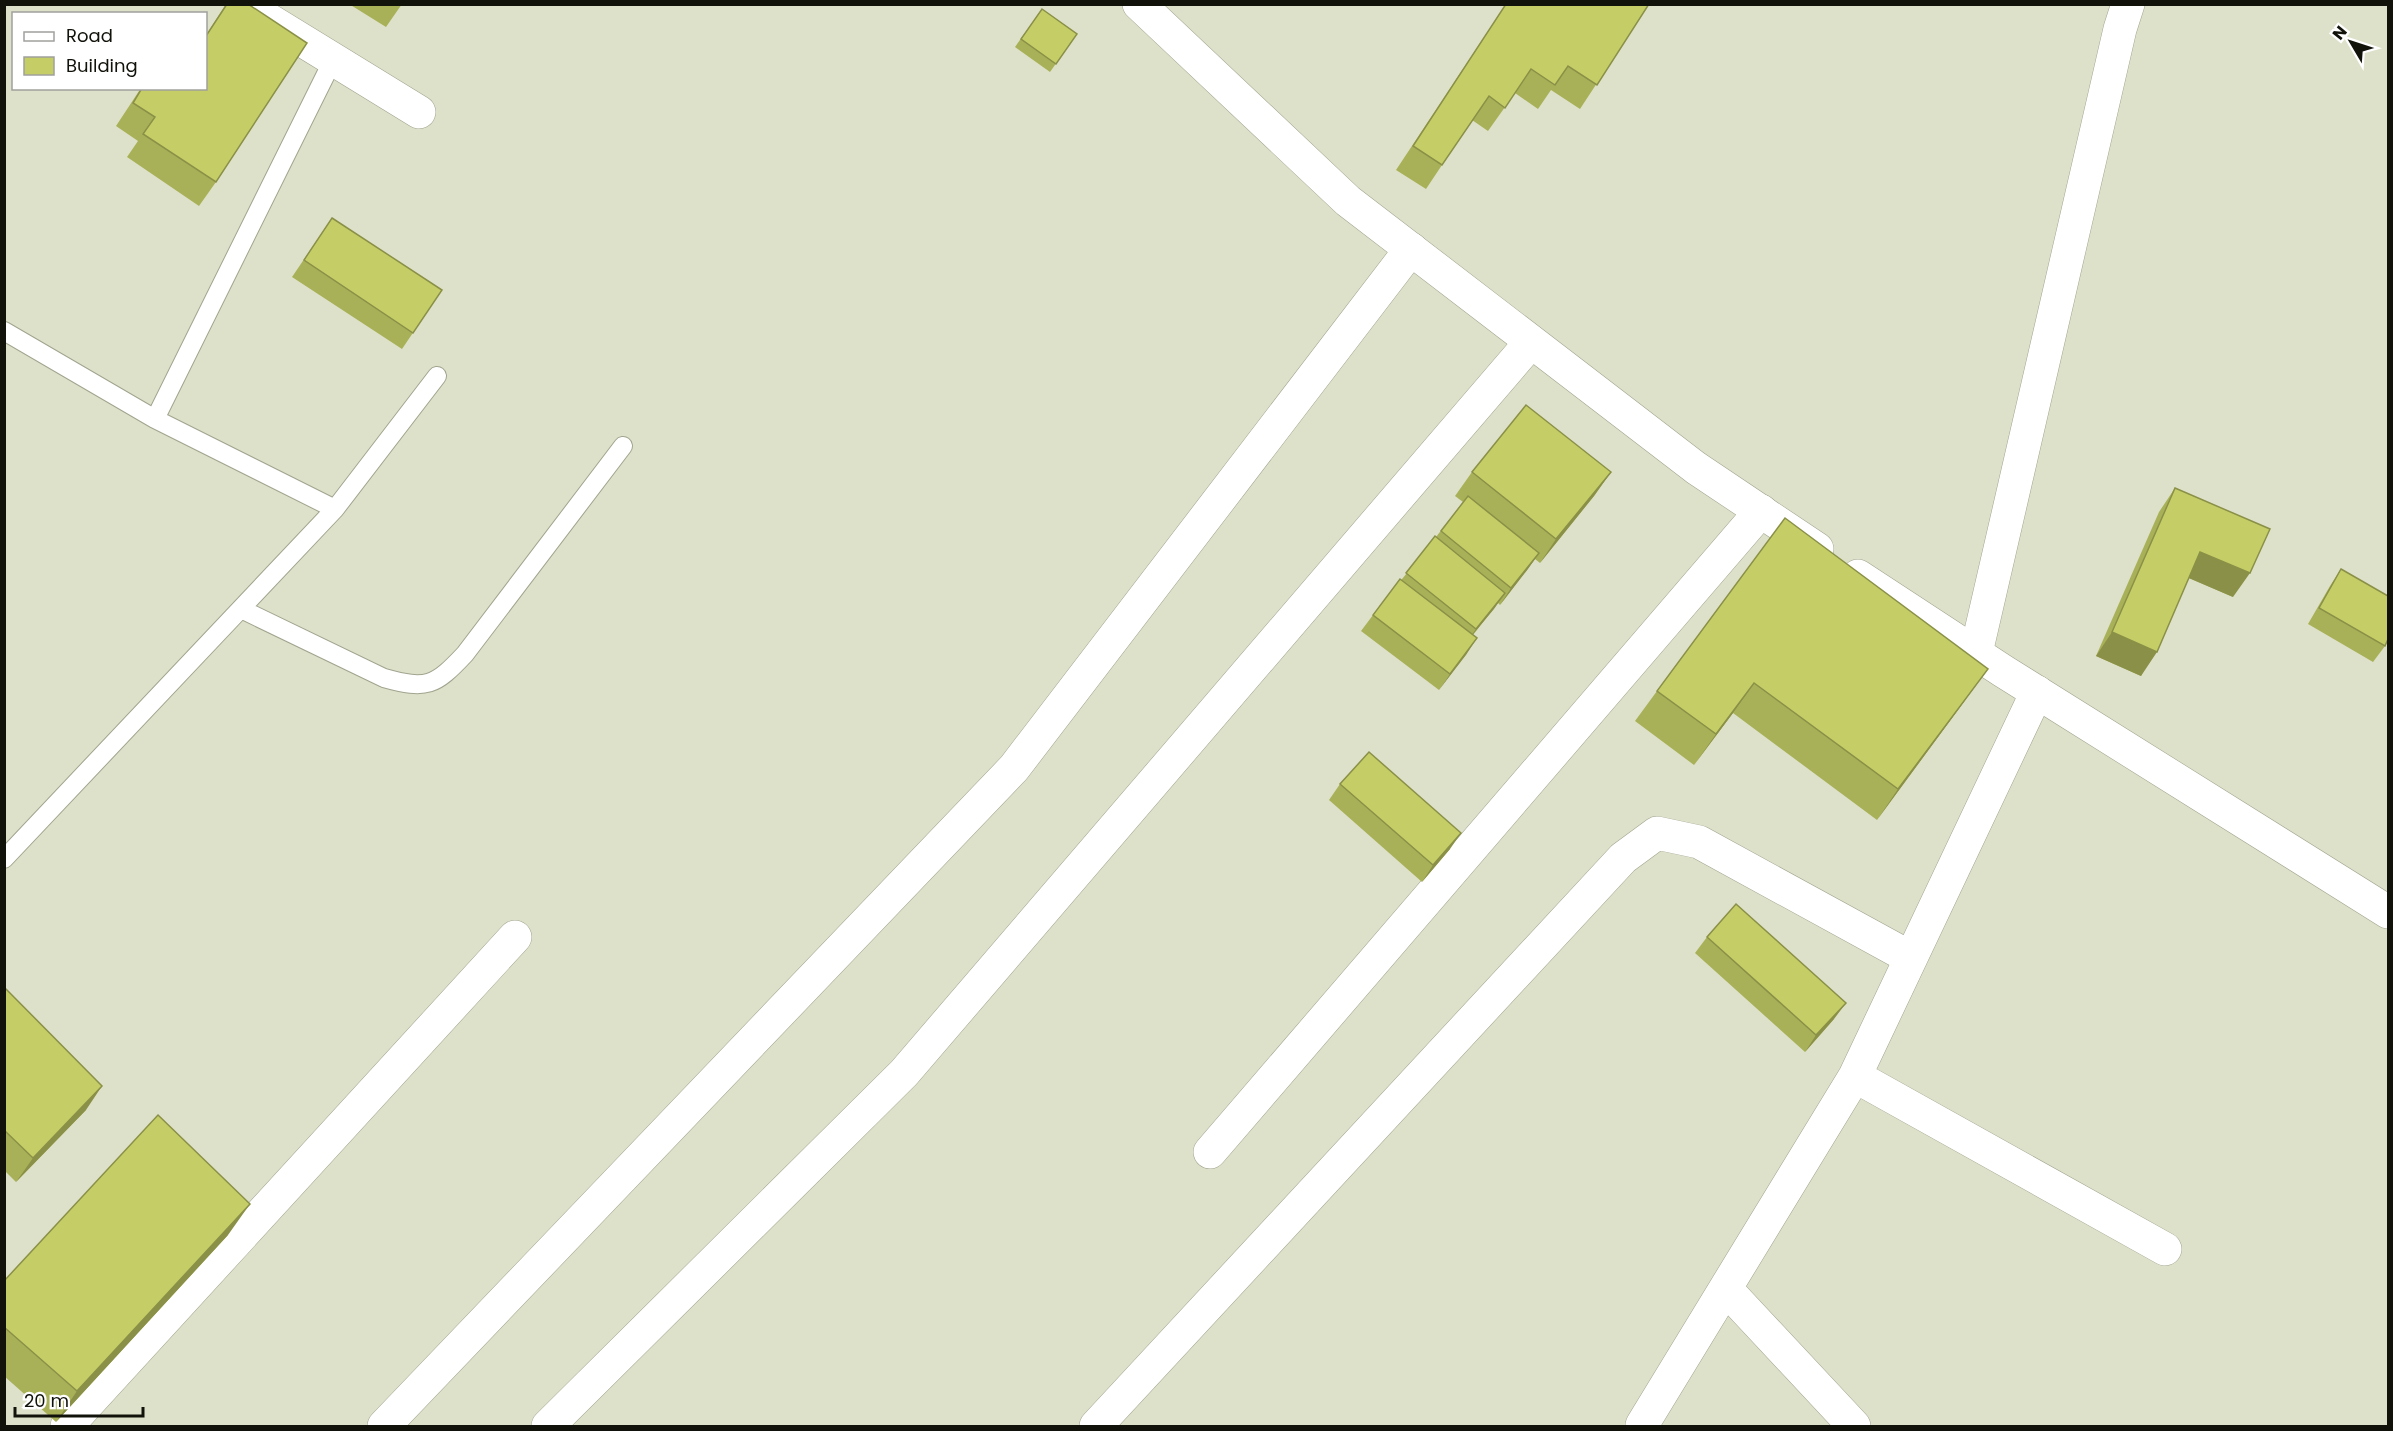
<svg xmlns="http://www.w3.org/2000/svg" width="2393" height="1431" font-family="Poppins,sans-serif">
	<rect width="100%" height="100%" fill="#dee1ca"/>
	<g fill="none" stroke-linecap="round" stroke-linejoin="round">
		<g stroke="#a1a48e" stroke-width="20">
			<path id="service" d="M4,331L155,419L335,509
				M155,419L333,60
				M241,609L384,678C427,690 435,686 465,654L623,446
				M4,859L335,509L437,376"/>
		</g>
		<g stroke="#a1a48e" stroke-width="34">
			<path id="minor" d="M243,4L419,112
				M1976,653L2120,29L2128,4
				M1855,1076L2165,1249
				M1210,1152L1761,511
				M1726,1289L1854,1426
				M1642,1425L1855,1076L2037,692
				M67,1426L515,937
				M384,1426L1014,768L1411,249
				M548,1426L904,1073L1531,342
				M1096,1426L1623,858L1657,833L1699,842L1911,958"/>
		</g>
		<g stroke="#a1a48e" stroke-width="34">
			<path id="tertiary" d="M1139,4L1348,201L1696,468L1817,549
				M1858,576L2003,671L2388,912"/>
		</g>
		<use href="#service" stroke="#fff" stroke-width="18"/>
		<use href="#minor" stroke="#fff" stroke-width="33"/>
		<use href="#tertiary" stroke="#fff" stroke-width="33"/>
	</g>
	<path fill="#a9b158" d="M226,4L216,182L199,206L127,157L138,141L116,126L141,88H206V35Z
		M349,4H402L386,27Z
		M1506,4H1649L1580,109L1551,90L1538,109L1515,93L1488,131L1472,120L1426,189L1396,170Z
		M1042,9L1077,34L1050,72L1015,47Z
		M332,218L442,290L402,349L292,277Z
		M1472,472H1611L1594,496L1540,563L1535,559L1500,605L1498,603L1473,635L1477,638L1439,690L1361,631L1373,615L1436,537L1463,502L1455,496Z
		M2175,488L2233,597L2189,578L2141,676L2096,656L2159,512Z
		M1785,518L1966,699L1877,820L1733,713L1694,765L1635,721L1657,691Z
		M2341,569L2385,646L2373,662L2308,624L2330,586Z
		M1340,784L1450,849L1422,882L1329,800Z
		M1707,937L1834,1019L1805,1052L1695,953Z
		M4,987L86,1110L16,1182L4,1170Z
		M228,1235L56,1422L4,1376V1281Z"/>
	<path fill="#8a9047" d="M1611,472L1594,496L1540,563L1556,539Z
		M2200,552L2250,573L2233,597L2184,576Z
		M1539,553L1528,569L1500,605L1511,588Z
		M1505,593L1494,609L1464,645L1476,629Z
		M2112,632L2157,652L2141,676L2096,656Z
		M1477,638L1466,655L1439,690L1450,674Z
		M1988,669L1966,699L1877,820L1898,789Z
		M1754,683L1733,713L1694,765L1716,734Z
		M1461,833L1450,849L1422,882L1433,865Z
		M1846,1003L1834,1019L1805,1052L1816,1035Z
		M102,1086L86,1110L16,1182L33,1158Z
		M250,1204L228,1235L56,1422L77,1391Z"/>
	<path fill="#c5ce66" stroke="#8a9047" stroke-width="1.5" d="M227,4H248L307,43L216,182L143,134L155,117L133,103L142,88H206V36Z
		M1506,4H1649L1597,85L1568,66L1555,85L1531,69L1505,108L1489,96L1442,165L1413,146Z
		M1042,9L1077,34L1056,64L1021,39Z
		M332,218L442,290L413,333L304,260Z
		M1526,405L1611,472L1556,539L1472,472Z
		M2175,488L2270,529L2250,573L2200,552L2157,652L2112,632Z
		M1468,496L1539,553L1511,588L1441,531Z
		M1785,518L1988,669L1898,789L1754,683L1716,734L1657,691Z
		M1435,536L1505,593L1476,629L1406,573Z
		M2341,569L2388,596V639L2385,646L2319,608Z
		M1400,579L1477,638L1450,674L1373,615Z
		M1369,752L1461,833L1433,865L1340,784Z
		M1736,904L1846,1003L1816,1035L1707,937Z
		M4,987L102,1086L33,1158L4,1130Z
		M158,1115L250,1204L77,1391L4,1327V1281Z"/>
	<rect width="2393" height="1431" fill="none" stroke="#11120a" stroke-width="12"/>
	<rect x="12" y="12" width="195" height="78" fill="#ffffff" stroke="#a0a09d" stroke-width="1.5"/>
	<rect x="24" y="32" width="30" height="9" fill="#ffffff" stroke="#a0a09d" stroke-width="1.5"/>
	<text x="66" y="42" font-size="18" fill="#11120a">Road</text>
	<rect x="24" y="57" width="30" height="18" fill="#c5ce66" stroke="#a0a09d" stroke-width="1.5"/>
	<text x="66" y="72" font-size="18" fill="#11120a">Building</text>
	<g transform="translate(2351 42) rotate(309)" stroke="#ffffff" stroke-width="4.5" paint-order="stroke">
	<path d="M0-4.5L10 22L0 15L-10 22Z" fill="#11120a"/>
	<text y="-9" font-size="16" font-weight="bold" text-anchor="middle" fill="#11120a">N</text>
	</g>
	<path d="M15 1407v9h128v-9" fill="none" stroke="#11120a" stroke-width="3"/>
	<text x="24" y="1407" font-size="18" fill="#11120a" stroke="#ffffff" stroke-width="4.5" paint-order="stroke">20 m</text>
</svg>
